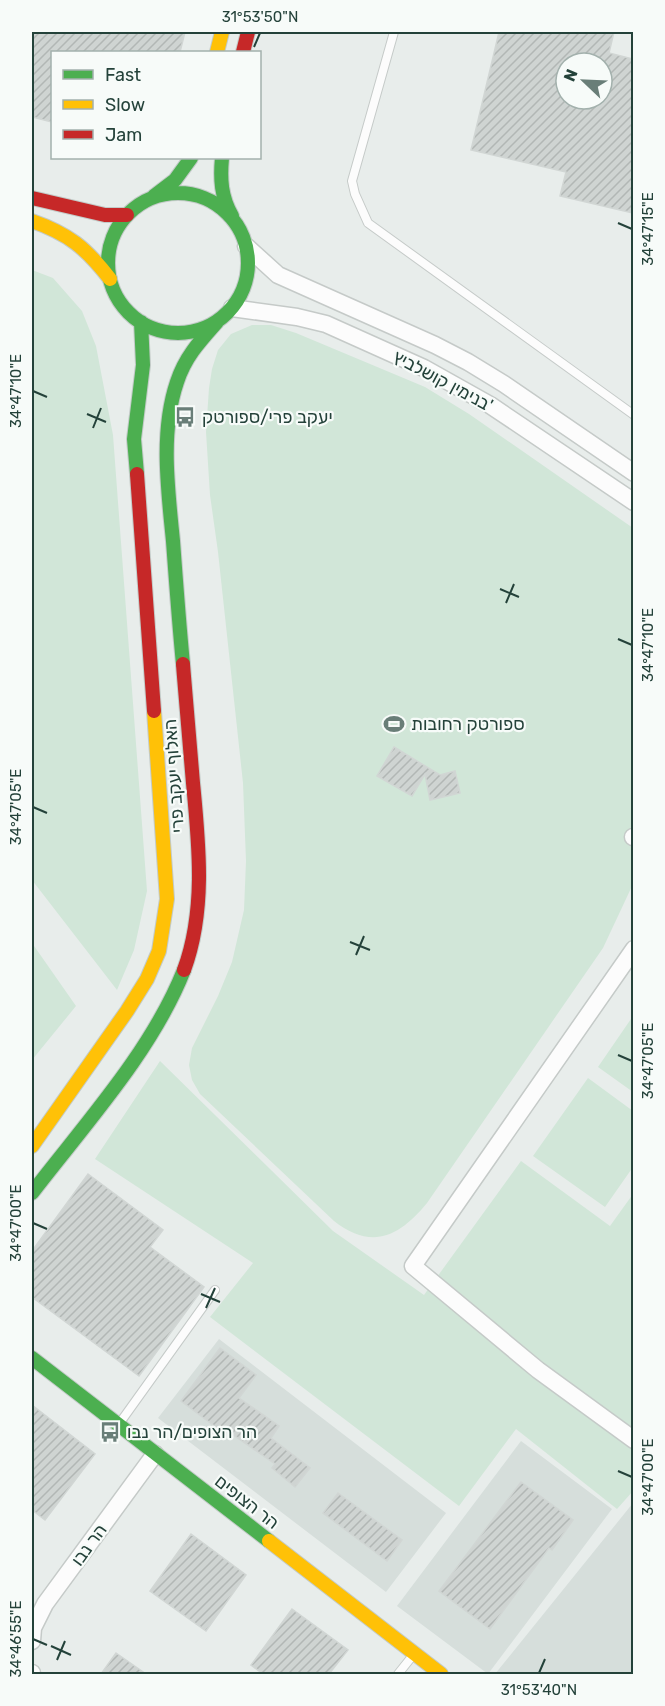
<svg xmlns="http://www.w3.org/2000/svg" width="665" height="1706" font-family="Rubik,Heebo,sans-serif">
	<defs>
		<pattern id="building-hatch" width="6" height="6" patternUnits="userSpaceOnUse" patternTransform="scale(1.5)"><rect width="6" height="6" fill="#cfd4d2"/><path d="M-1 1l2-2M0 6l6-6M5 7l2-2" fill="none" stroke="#b2b7b5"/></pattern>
	</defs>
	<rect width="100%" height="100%" fill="#e8edeb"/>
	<path fill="#d6dedb" d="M219,1339L446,1513L386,1592L158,1418Z
		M521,1441L612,1509L488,1674L397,1606Z
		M633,1503V1674H495Z"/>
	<path fill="#d1e6d8" d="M32,270L53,278L82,311L96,346L113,435L147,891L134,950L117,990L32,880Z
		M252,325H271L296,333L425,387L469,414L633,528V884L603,948L427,1203C400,1236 372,1251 334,1221L200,1094L192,1080L189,1065L192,1048L218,996L232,962L244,910L246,861L243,783L218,552L210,495L206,432L209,388L212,369L218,350L231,334Z
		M32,943L76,1006L32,1060Z
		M633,1016L634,1092H633L598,1067Z
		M160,1061L333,1231L424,1295L521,1161L610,1226L633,1194V1491L617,1509L516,1429L459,1506L210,1317L253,1263L95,1159Z
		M588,1078L633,1111V1167L605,1207L533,1156Z"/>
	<path fill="url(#building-hatch)" stroke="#d1d6d4" stroke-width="1.5" fill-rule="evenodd" d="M32,32H185L180,52H52V122L32,117Z
		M499,32H614L609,53L633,59V213L560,196L566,172L471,150ZM566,63H602V99H566Z
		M394,747L440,775L455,771L460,793L430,800L425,774L412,796L377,776Z
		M88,1174L163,1230L150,1247L204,1287L139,1376L32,1297V1251Z
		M220,1348L256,1375L239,1398L279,1426L271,1438L310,1468L295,1487L272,1468L275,1464L219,1425L217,1428L181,1401Z
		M32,1405L95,1454L45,1520L32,1510Z
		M521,1482L573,1520L552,1550L549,1548L490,1629L439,1591Z
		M338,1493L402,1540L387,1561L323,1513Z
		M191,1534L246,1575L206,1631L150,1591Z
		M292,1609L348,1650L329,1674H263L251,1665Z
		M116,1653L146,1674H101Z"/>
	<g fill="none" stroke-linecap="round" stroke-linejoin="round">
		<g stroke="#c5cac8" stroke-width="10">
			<path id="lane" d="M394,32L352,181L355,194L368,223L634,415
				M119,1424L215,1290
				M398,1674L414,1654"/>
		</g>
		<g stroke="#c5cac8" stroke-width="19">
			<path id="street" d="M246,246L278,275L435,345L468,362L504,384L634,473
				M232,308L297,317L326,324L424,368L490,405L634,502
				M633,837H634
				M634,949L413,1266L538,1370L634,1440
				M32,1641L33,1628L45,1604L155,1454
				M32,1673V1674"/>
		</g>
		<g stroke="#c3cbc8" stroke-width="16">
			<path id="fast" d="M222,158C220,179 221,197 232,216
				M108 263a70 70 0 1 1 140 0a70 70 0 1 1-140 0Z
				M154,196L175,180L191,158
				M137,474L134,439L143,365L141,322
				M183,664C179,623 176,582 173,541C168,490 160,432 177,382C185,357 200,341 217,322
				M32,1193C85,1124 152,1051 184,970
				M32,1358L269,1541"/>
		</g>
		<g stroke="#c3cbc8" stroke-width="16">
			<path id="slow" d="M217,52L222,32
				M32,221C69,234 86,248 110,279
				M32,1146L127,1011L147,979L159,951L167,899L154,711
				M269,1541L441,1674"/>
		</g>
		<g stroke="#c3cbc8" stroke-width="16">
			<path id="jam" d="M243,52L248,32
				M32,198L105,215H127
				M137,474L154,711
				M183,664C186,704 190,744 193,783C199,845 206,910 184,970"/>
		</g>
		<use href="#lane" stroke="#fcfcfc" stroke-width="8"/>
		<use href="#street" stroke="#fcfcfc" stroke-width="16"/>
		<use href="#fast" stroke="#4caf50" stroke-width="14"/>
		<use href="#slow" stroke="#ffc107" stroke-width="14"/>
		<use href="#jam" stroke="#c62828" stroke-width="14"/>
	</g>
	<path fill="none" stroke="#24423a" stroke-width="2" d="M254,47L260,33M618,223L632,229M33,391L47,397M87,414L106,422M93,428L101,408M500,589L519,597M506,603L514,584M618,639L632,645M33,807L47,813M350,942L370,950M356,955L364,936M618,1055L632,1061M33,1223L47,1229M201,1294L220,1302M206,1308L215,1288M618,1471L632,1477M33,1639L47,1645M51,1646L71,1655M57,1660L65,1641M539,1673L545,1659"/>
	<defs>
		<g id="bus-bare" transform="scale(1.62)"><path d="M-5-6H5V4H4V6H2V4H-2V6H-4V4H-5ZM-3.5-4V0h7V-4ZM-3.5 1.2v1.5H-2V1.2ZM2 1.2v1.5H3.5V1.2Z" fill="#697e78" stroke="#f7fbf9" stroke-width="2.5" paint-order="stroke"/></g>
		<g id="stadium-bare" transform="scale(1.62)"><path d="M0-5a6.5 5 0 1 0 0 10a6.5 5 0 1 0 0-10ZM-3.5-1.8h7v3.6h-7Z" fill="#697e78" stroke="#f7fbf9" stroke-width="2.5" paint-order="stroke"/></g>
	</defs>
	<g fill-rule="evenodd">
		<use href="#bus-bare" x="185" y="417"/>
		<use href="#stadium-bare" x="394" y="724"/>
		<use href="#bus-bare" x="110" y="1432"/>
	</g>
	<g text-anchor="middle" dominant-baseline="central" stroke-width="4.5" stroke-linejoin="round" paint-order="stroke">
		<g font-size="18" fill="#24423a" stroke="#f7fbf9">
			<text transform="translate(443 381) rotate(28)">בנימין קושלביץ'</text>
			<text transform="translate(174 776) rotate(-94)">האלוף יעקב פרי</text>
			<text transform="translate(247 1502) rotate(38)">הר הצופים</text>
			<text transform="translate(89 1545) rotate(-54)">הר נבו</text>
		</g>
		<g font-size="18" fill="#24423a" stroke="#f7fbf9" text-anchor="start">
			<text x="202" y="417">יעקב פרי/ספורטק</text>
			<text x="411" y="724">ספורטק רחובות</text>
			<text x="127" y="1432">הר הצופים/הר נבו</text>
		</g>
	</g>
	<rect width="665" height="1706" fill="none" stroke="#f7fbf9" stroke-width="66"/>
	<rect x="51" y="51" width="210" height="108" fill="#f7fbf9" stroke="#a3b1ad" stroke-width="1.5"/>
	<rect x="63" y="70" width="30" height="9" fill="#4caf50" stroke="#a3b1ad" stroke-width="1.5"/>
	<text x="105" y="81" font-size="18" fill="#24423a">Fast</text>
	<rect x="63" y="100" width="30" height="9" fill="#ffc107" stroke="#a3b1ad" stroke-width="1.5"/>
	<text x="105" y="111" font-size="18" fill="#24423a">Slow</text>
	<rect x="63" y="130" width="30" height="9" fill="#c62828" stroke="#a3b1ad" stroke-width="1.5"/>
	<text x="105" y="141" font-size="18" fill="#24423a">Jam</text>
	<g transform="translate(584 81) rotate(293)"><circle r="28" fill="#f7fbf9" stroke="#a3b1ad" stroke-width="1.5"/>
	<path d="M0-4.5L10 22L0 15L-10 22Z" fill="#697e78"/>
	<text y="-9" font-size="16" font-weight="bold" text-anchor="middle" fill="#24423a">N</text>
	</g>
	<rect x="33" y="33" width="599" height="1640" fill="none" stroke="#24423a" stroke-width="2"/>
	<g font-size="15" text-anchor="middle" fill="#24423a">
		<text x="260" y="22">31°53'50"N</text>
		<text transform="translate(648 229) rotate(-90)" y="5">34°47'15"E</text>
		<text transform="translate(16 391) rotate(-90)" y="5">34°47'10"E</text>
		<text transform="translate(648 645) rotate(-90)" y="5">34°47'10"E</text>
		<text transform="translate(16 807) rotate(-90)" y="5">34°47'05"E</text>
		<text transform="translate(648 1061) rotate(-90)" y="5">34°47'05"E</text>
		<text transform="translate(16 1223) rotate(-90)" y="5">34°47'00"E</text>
		<text transform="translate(648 1477) rotate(-90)" y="5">34°47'00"E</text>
		<text transform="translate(16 1639) rotate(-90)" y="5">34°46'55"E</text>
		<text x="539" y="1695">31°53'40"N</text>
	</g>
</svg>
